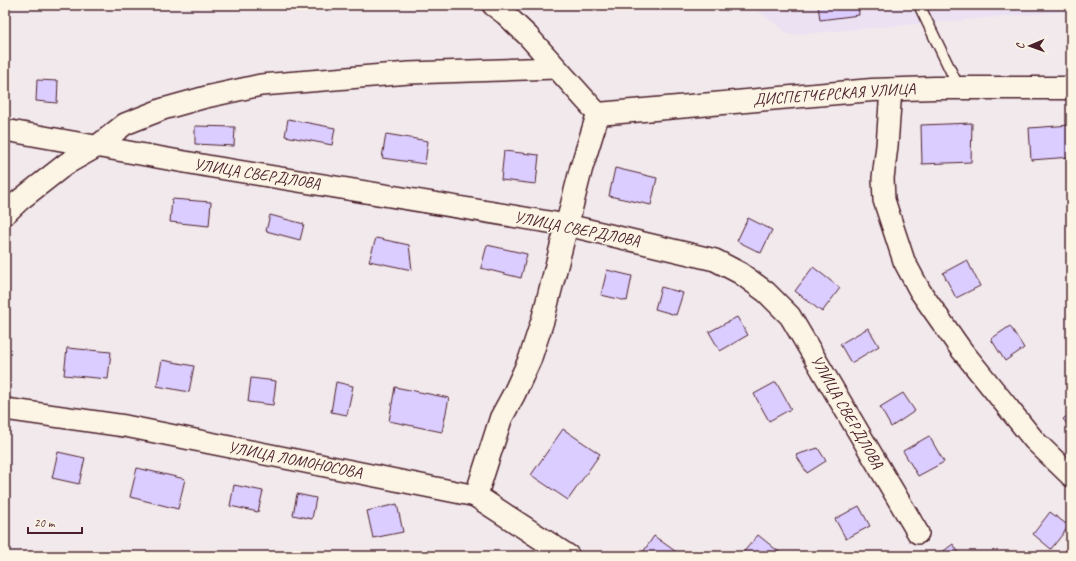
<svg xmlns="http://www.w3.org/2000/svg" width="1076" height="561" font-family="Caveat,sans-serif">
	<rect width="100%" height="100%" fill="#f2e9ed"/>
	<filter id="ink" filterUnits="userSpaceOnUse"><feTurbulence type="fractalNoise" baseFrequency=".025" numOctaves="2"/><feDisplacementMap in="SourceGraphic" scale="8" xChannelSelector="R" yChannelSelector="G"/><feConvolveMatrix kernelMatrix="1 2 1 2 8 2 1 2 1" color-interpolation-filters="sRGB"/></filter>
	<g filter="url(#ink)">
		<path fill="#ebe1f2" d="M750,5H1071V11L790,35Z"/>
		<path fill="#dbcdff" stroke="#4a1f2b" d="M818,5H858L859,15L820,20Z
			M37,80L58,81L57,103L36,101Z
			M288,119L335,128L332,145L285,136Z
			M972,123L971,162L922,164L921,125Z
			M1071,125V157L1031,160L1029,128Z
			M195,126L235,127L234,146L195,144Z
			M386,134L428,141L425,164L382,158Z
			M504,151L539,155L536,184L501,180Z
			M615,168L657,178L651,205L609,196Z
			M172,199L211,202L209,226L170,222Z
			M270,215L304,224L300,240L266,231Z
			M748,218L772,230L761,253L737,241Z
			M376,238L409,245L412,270L369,261Z
			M487,245L527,254L521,278L481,268Z
			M967,260L980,286L956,298L943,273Z
			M813,267L840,288L822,312L795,291Z
			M607,270L632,276L627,301L601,295Z
			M661,287L683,293L676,315L655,309Z
			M737,317L748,335L720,351L709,332Z
			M1010,326L1024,348L1005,361L991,339Z
			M868,328L879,346L851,363L840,344Z
			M67,348L111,352L108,379L64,375Z
			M162,360L194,366L189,392L157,386Z
			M251,378L276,381L273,405L248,402Z
			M336,382L353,386L347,415L331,412Z
			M776,382L791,409L769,421L754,394Z
			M395,387L449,398L442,432L389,421Z
			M903,393L915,411L891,427L880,407Z
			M1071,413V429L1063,419Z
			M563,429L600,454L568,500L531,475Z
			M929,436L944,462L918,476L903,451Z
			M818,448L826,461L807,473L796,455Z
			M58,452L85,458L79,484L52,478Z
			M137,468L185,479L178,509L130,497Z
			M234,485L263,491L258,512L230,506Z
			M297,494L316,498L312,519L293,515Z
			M397,504L403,532L373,538L367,511Z
			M859,506L870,526L846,539L835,519Z
			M1050,512L1069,526L1051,549L1033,534Z
			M758,535L784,556L741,555Z
			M654,536L682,556L641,555Z
			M953,544L961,556H943L941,553Z"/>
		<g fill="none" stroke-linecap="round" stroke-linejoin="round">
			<g stroke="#4a1f2b" stroke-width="13">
				<path id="service" d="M919,5L959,88"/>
			</g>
			<g stroke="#4a1f2b" stroke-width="24">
				<path id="minor" d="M493,5L505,14L528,36L598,114
					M891,89L887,146L883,178L884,200L904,261L920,291L960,348L1034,440L1071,476
					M5,130L213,167L567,225L715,260L740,273L766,292L790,316L918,533
					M5,214L20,200L66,164L96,147L125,124L163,109L206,97L261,85L409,73L556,68
					M5,409L125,426L476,496"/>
			</g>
			<g stroke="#4a1f2b" stroke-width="25">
				<path id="tertiary" d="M568,556L476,496L501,418L514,394L530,359L543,319L581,169L598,114L872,90L935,88H1071"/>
			</g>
			<use href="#service" stroke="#fcf5e5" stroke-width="10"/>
			<use href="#minor" stroke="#fcf5e5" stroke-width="21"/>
			<use href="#tertiary" stroke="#fcf5e5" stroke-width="22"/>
		</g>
	</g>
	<g text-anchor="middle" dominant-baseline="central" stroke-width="3" stroke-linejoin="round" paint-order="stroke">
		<g font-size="16" fill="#4a1f2b" stroke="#fcf5e5">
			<text transform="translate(834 94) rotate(-4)">ДИСПЕТЧЕРСКАЯ УЛИЦА</text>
			<text transform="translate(257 174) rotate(9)">УЛИЦА СВЕРДЛОВА</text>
			<text transform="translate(577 229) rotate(11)">УЛИЦА СВЕРДЛОВА</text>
			<text transform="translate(847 412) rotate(60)">УЛИЦА СВЕРДЛОВА</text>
			<text transform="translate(295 460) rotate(11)">УЛИЦА ЛОМОНОСОВА</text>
		</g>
	</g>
	<rect width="1076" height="561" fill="none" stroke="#fcf5e5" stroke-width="20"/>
	<rect x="10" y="10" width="1056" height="541" fill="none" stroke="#4a1f2b" stroke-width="1.5" filter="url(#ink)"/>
	<g transform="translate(1030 46) rotate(268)" stroke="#fcf5e5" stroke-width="3" paint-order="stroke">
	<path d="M0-3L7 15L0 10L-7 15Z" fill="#4a1f2b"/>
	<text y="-6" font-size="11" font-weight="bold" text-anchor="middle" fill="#4a1f2b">С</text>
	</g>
	<path d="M28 527v6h54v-6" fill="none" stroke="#4a1f2b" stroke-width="2"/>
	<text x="34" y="527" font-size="12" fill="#4a1f2b" stroke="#fcf5e5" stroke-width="3" paint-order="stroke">20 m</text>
</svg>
